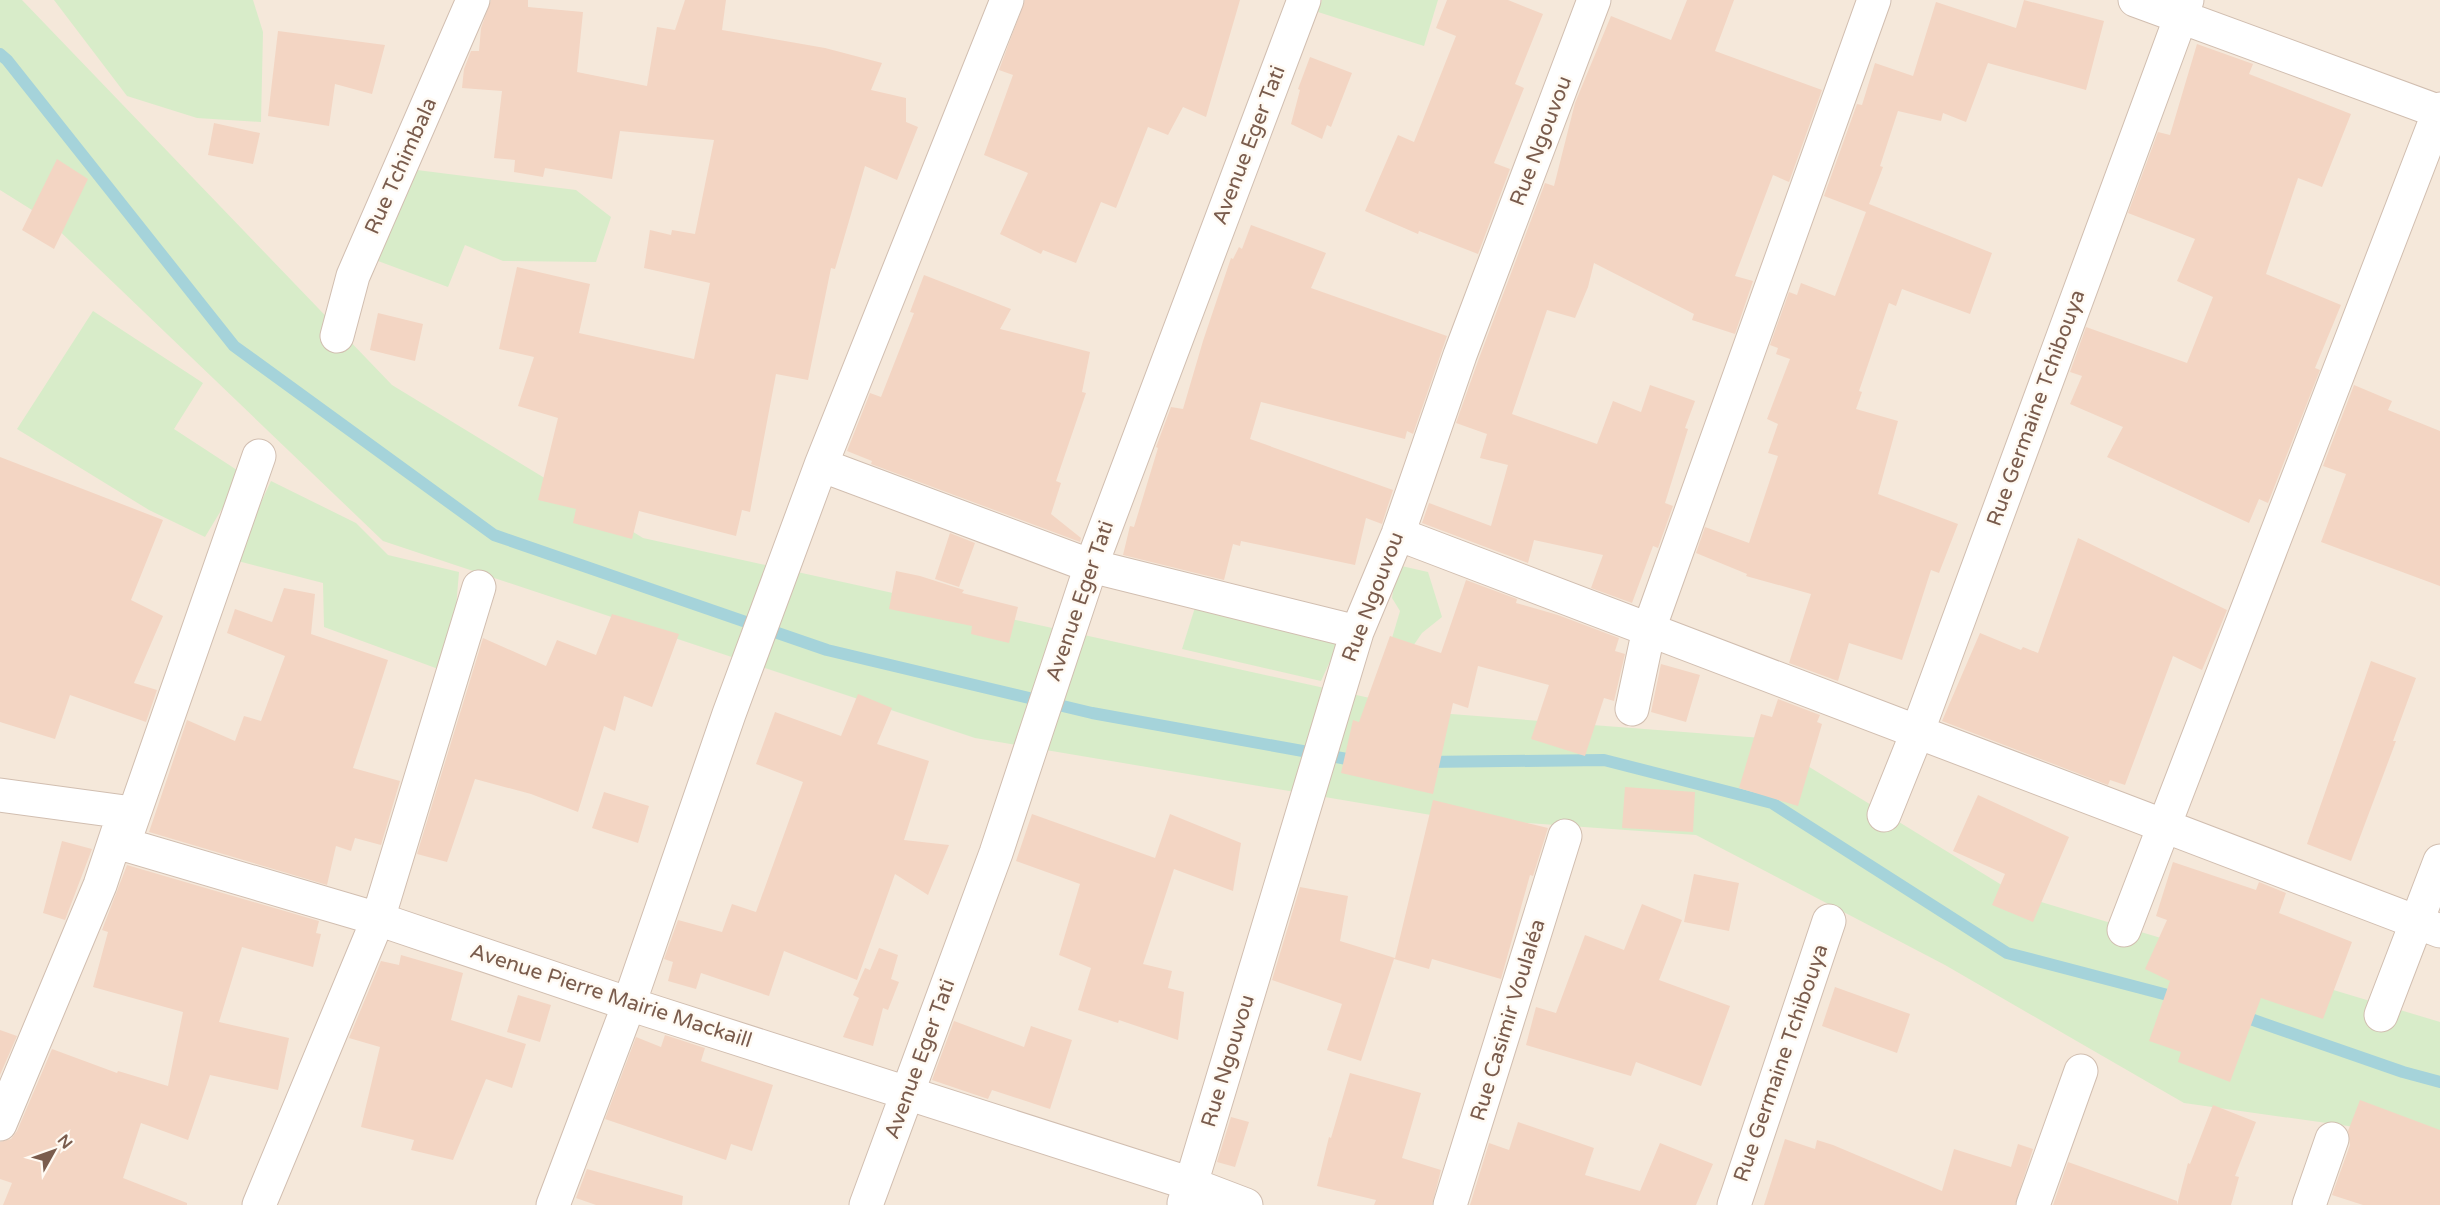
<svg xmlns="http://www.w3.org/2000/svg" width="2440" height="1205" font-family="'Varela Round',sans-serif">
	<rect width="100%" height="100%" fill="#fdf6ec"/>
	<path fill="#f5e8da" d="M0,0H2440V1205H0Z"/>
	<path fill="#d8ecc9" d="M0,0H22L392,385L643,538L1438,713L1762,738L2018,895L2440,1022V1139L2184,1103L1945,965L1696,835L1443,817L975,738L383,541L48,220L0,190Z
		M54,0H253L263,32L261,122L197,118L127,96Z
		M1322,0H1438L1424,46L1318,12Z
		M409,169L576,190L611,217L596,262L503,261L465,245L448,287L378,261Z
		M93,311L203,383L174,429L243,474L205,537L149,510L17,429Z
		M271,481L356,523L388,555L459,572L453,643L441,670L324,627L323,583L234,560Z
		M1397,565L1428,572L1442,617L1422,633L1411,649L1392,638L1400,611L1392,598Z
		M1197,601L1342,635L1321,681L1182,649Z"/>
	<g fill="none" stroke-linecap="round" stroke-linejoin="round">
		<path stroke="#a5d3da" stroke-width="12" d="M0,54L7,60L234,346L494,535L827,650L1092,713L1358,761
			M1424,762L1604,760L1772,803L2007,953L2179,998
			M2239,1015L2403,1072L2440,1082"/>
	</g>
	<path fill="#f3d5c3" d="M491,0H528V7L583,12L577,72L647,86L657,27L675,30L685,0H726L722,30L825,48L882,63L871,90L906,98V122L918,127L897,180L865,166L835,269L831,268L808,380L776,374L750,512L742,510L736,536L639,511L632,539L573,523L576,509L538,500L558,418L518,406L534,357L499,349L517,267L590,284L579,333L694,359L710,283L644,268L650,230L671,235L672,230L695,234L714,140L620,131L612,179L545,168L543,177L514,172L515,160L494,158L502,91L462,88L464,69L471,51H479L481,28Z
		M1025,0H1240L1206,117L1183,107L1168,135L1148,127L1116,208L1101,202L1076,263L1043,250L1041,254L1000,234L1028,173L984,155L1013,75L999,70Z
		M1447,0H1508L1543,14L1515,84L1524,88L1494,163L1510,169L1478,254L1419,231L1418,234L1365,211L1398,135L1414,142L1456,36L1436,28Z
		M1687,0H1734L1715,51L1822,90L1789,182L1773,175L1735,276L1753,281L1735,334L1692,320L1694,314L1594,263L1588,287L1575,318L1547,310L1512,414L1597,444L1613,401L1641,412L1650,385L1695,401L1685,428L1688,429L1665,503L1673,506L1658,548L1653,546L1632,603L1591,588L1603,555L1534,540L1528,563L1422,523L1429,503L1491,526L1508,465L1480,458L1487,434L1456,423L1478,361L1545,183L1554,186L1575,103L1611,16L1671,40Z
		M2024,0L2104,21L2086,90L1988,63L1966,122L1943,113L1941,121L1898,111L1880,166L1883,167L1869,204L1992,253L1970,314L1902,289L1896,306L1889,303L1859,391L1862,392L1856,409L1898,421L1878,494L1958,524L1939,573L1931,570L1902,660L1849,643L1838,681L1835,680L1789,663L1811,594L1746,576L1747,574L1696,553L1705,527L1749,543L1778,456L1768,453L1778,424L1767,419L1790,359L1776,354L1778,348L1770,345L1789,292L1797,295L1801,283L1835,296L1866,212L1824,196L1857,104L1862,105L1875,63L1913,76L1936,2L2016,28Z
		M278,31L385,45L372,94L335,84L329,126L268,116Z
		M2197,44L2253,64L2249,74L2351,114L2322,187L2298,178L2266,274L2341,305L2315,368L2320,370L2268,503L2259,499L2249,523L2107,457L2123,427L2070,404L2082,376L2070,372L2086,327L2187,363L2213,297L2177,281L2195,239L2128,213L2158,132L2170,135Z
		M1310,57L1352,73L1331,127L1327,125L1322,139L1291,124L1300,90L1298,89Z
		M214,123L260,133L253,164L208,155Z
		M57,159L88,179L54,249L22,230Z
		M1251,225L1326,253L1311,288L1447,336L1413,434L1407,431L1405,439L1261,402L1250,439L1393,490L1382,524L1366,518L1355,565L1241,541L1240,546L1233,544L1224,580L1123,555L1130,526L1134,527L1158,448L1156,447L1171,407L1183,409L1203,341L1231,258L1233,259L1239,247L1242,249Z
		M924,275L1011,309L1000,329L1090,352L1082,392L1086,393L1056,481L1061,483L1051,514L1081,538L1080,542L871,464L872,461L847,451L870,393L881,397L914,313L910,312Z
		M378,313L423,324L415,361L370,350Z
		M2354,385L2392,401L2388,410L2440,431V586L2321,542L2346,474L2323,466Z
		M0,457L163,520L131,600L163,616L134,683L157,690L146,722L70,695L55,739L0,722Z
		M950,533L975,543L959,587L935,579Z
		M2078,538L2227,610L2202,670L2173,656L2125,785L2110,780L2108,785L1942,721L1980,633L2021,650L2023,647L2038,653Z
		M896,571L920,576L964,590L962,593L1018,607L1009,643L971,634L972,626L889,609Z
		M1466,580L1517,599L1516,603L1558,615L1619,638L1615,651L1625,654L1614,701L1604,698L1585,756L1531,739L1549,685L1478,666L1468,708L1453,703L1433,794L1341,773L1353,720L1359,722L1390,636L1441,653Z
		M284,588L315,594L311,634L388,660L353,768L400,781L381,845L355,838L351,851L336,846L327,885L149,832L187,720L235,741L244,716L261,721L285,656L227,633L235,609L272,622Z
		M612,614L679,634L652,707L624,696L615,731L604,726L578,812L531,794L475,779L447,862L417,854L483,638L546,666L557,640L596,655Z
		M2371,661L2416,678L2393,741H2396L2351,861L2307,844Z
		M1661,664L1700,675L1686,722L1651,712Z
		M858,694L892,708L877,744L929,761L904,840L949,845L928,895L895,874L857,980L784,951L769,996L701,973L696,989L668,981L673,962L664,959L678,920L722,932L732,904L756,912L803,782L756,764L775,712L841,736Z
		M1778,699L1820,715L1817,722L1822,724L1798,806L1739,788L1761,714L1772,717Z
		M1625,787L1695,792L1693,832L1622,828Z
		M604,792L649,806L638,843L592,828Z
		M1978,795L2069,837L2033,922L1992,905L2005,874L1953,851Z
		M1433,800L1548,828L1533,876L1530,875L1501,979L1432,959L1429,969L1394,959L1361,1061L1327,1050L1342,1004L1272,980L1300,887L1348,896L1340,941L1395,958Z
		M1032,814L1155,858L1170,814L1241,843L1233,891L1174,869L1143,964L1172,971L1168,988L1184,992L1178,1040L1119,1020L1118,1023L1078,1010L1091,968L1059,955L1080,884L1016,861Z
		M62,841L92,849L65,920L43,913Z
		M2173,862L2256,890L2259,882L2286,893L2279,913L2352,942L2323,1019L2261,998L2230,1082L2178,1062L2181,1052L2149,1041L2170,981L2145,969L2167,920L2156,916Z
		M127,865L319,921L316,933L321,934L313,967L242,947L219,1022L289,1038L278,1090L210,1075L188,1140L141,1123L123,1178L187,1203V1205H3L12,1183L0,1179V1142L11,1139L17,1131L52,1049L117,1073L118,1071L168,1086L183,1012L93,987L108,932L102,930Z
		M1694,874L1739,883L1729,931L1684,922Z
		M1642,904L1682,920L1659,980L1730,1006L1701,1086L1636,1062L1631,1076L1526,1045L1536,1007L1556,1013L1585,935L1624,950Z
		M879,948L898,955L891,979L899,982L888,1010L883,1008L873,1046L843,1037L859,998L853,995L865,968L870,970Z
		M401,955L463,973L451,1020L526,1044L512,1088L486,1079L453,1160L411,1150L414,1140L361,1127L380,1047L349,1038L381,961L399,965Z
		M1835,987L1910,1014L1897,1053L1822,1026Z
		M518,995L551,1005L540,1042L507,1032Z
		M954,1021L1024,1047L1031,1026L1072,1040L1050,1109L992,1090L988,1099L932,1080Z
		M0,1030L17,1036L0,1075Z
		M665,1035L705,1048L701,1061L773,1085L752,1151L731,1144L726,1160L605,1119L636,1037L661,1047Z
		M1350,1073L1421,1093L1402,1158L1441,1170L1432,1205H1374L1376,1200L1317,1186L1329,1137L1331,1138Z
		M2360,1100L2440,1130V1205H2363L2332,1195L2350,1145L2348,1131Z
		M2213,1105L2256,1122L2235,1176L2239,1177L2231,1205H2177L2188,1163L2190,1164Z
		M1231,1117L1249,1122L1235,1167L1217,1162Z
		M1518,1122L1594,1148L1585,1175L1640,1191L1660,1143L1713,1164L1696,1205H1470L1489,1143L1509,1150Z
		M1785,1139L1815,1149L1817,1140L1833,1145L1942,1191L1954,1149L2011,1167L2018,1144L2033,1149L2015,1205H1764Z
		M2068,1162L2177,1201V1205H2053Z
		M587,1169L683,1196L682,1205H596L576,1198Z"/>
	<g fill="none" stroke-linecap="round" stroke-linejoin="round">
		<g stroke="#d1beb0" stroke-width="35">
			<path id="minor" d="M2135,0L2440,112
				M337,336L353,276L473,0
				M821,465L1091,566L1357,632
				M1398,534L2440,931
				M1632,709L1649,629L1874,0
				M0,795L125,812L123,844L378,919L629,1004L1191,1184L1246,1205
				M1884,815L1917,733L2187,0
				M126,837L259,456
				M2124,930L2440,109
				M2381,1015L2440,861
				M0,1124L100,885L122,819
				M1184,1203L1191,1184L1357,632L1398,534L1460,355L1594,0
				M259,1205L378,919L479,587
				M553,1205L629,1004L729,714L821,465L1007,0
				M866,1205L996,853L1091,566L1304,0
				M1450,1205L1565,836
				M1734,1205L1829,921
				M2033,1205L2081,1071
				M2309,1205L2332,1139"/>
		</g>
		<use href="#minor" stroke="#fff" stroke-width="33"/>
	</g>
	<g text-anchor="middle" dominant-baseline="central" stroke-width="5" stroke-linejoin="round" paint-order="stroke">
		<g font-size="21" fill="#7a5c4d" stroke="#fffaf3">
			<text transform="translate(1541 141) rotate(-69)">Rue Ngouvou</text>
			<text transform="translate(1249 145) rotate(-69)">Avenue Eger Tati</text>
			<text transform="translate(401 166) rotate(-66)">Rue Tchimbala</text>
			<text transform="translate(2036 408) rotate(-70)">Rue Germaine Tchibouya</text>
			<text transform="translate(1373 597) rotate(-69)">Rue Ngouvou</text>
			<text transform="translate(1080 601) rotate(-71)">Avenue Eger Tati</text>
			<text transform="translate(611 996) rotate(18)">Avenue Pierre Mairie Mackaill</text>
			<text transform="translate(1508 1020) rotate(-73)">Rue Casimir Voulaléa</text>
			<text transform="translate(920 1059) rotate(-70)">Avenue Eger Tati</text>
			<text transform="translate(1228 1061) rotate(-73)">Rue Ngouvou</text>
			<text transform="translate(1781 1063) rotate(-71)">Rue Germaine Tchibouya</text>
		</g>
	</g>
	<g transform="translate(54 1151) rotate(50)" stroke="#fffaf3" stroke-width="4.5" paint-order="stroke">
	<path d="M0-4.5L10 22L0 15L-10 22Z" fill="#7a5c4d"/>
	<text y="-9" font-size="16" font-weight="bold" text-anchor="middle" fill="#7a5c4d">N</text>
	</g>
</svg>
